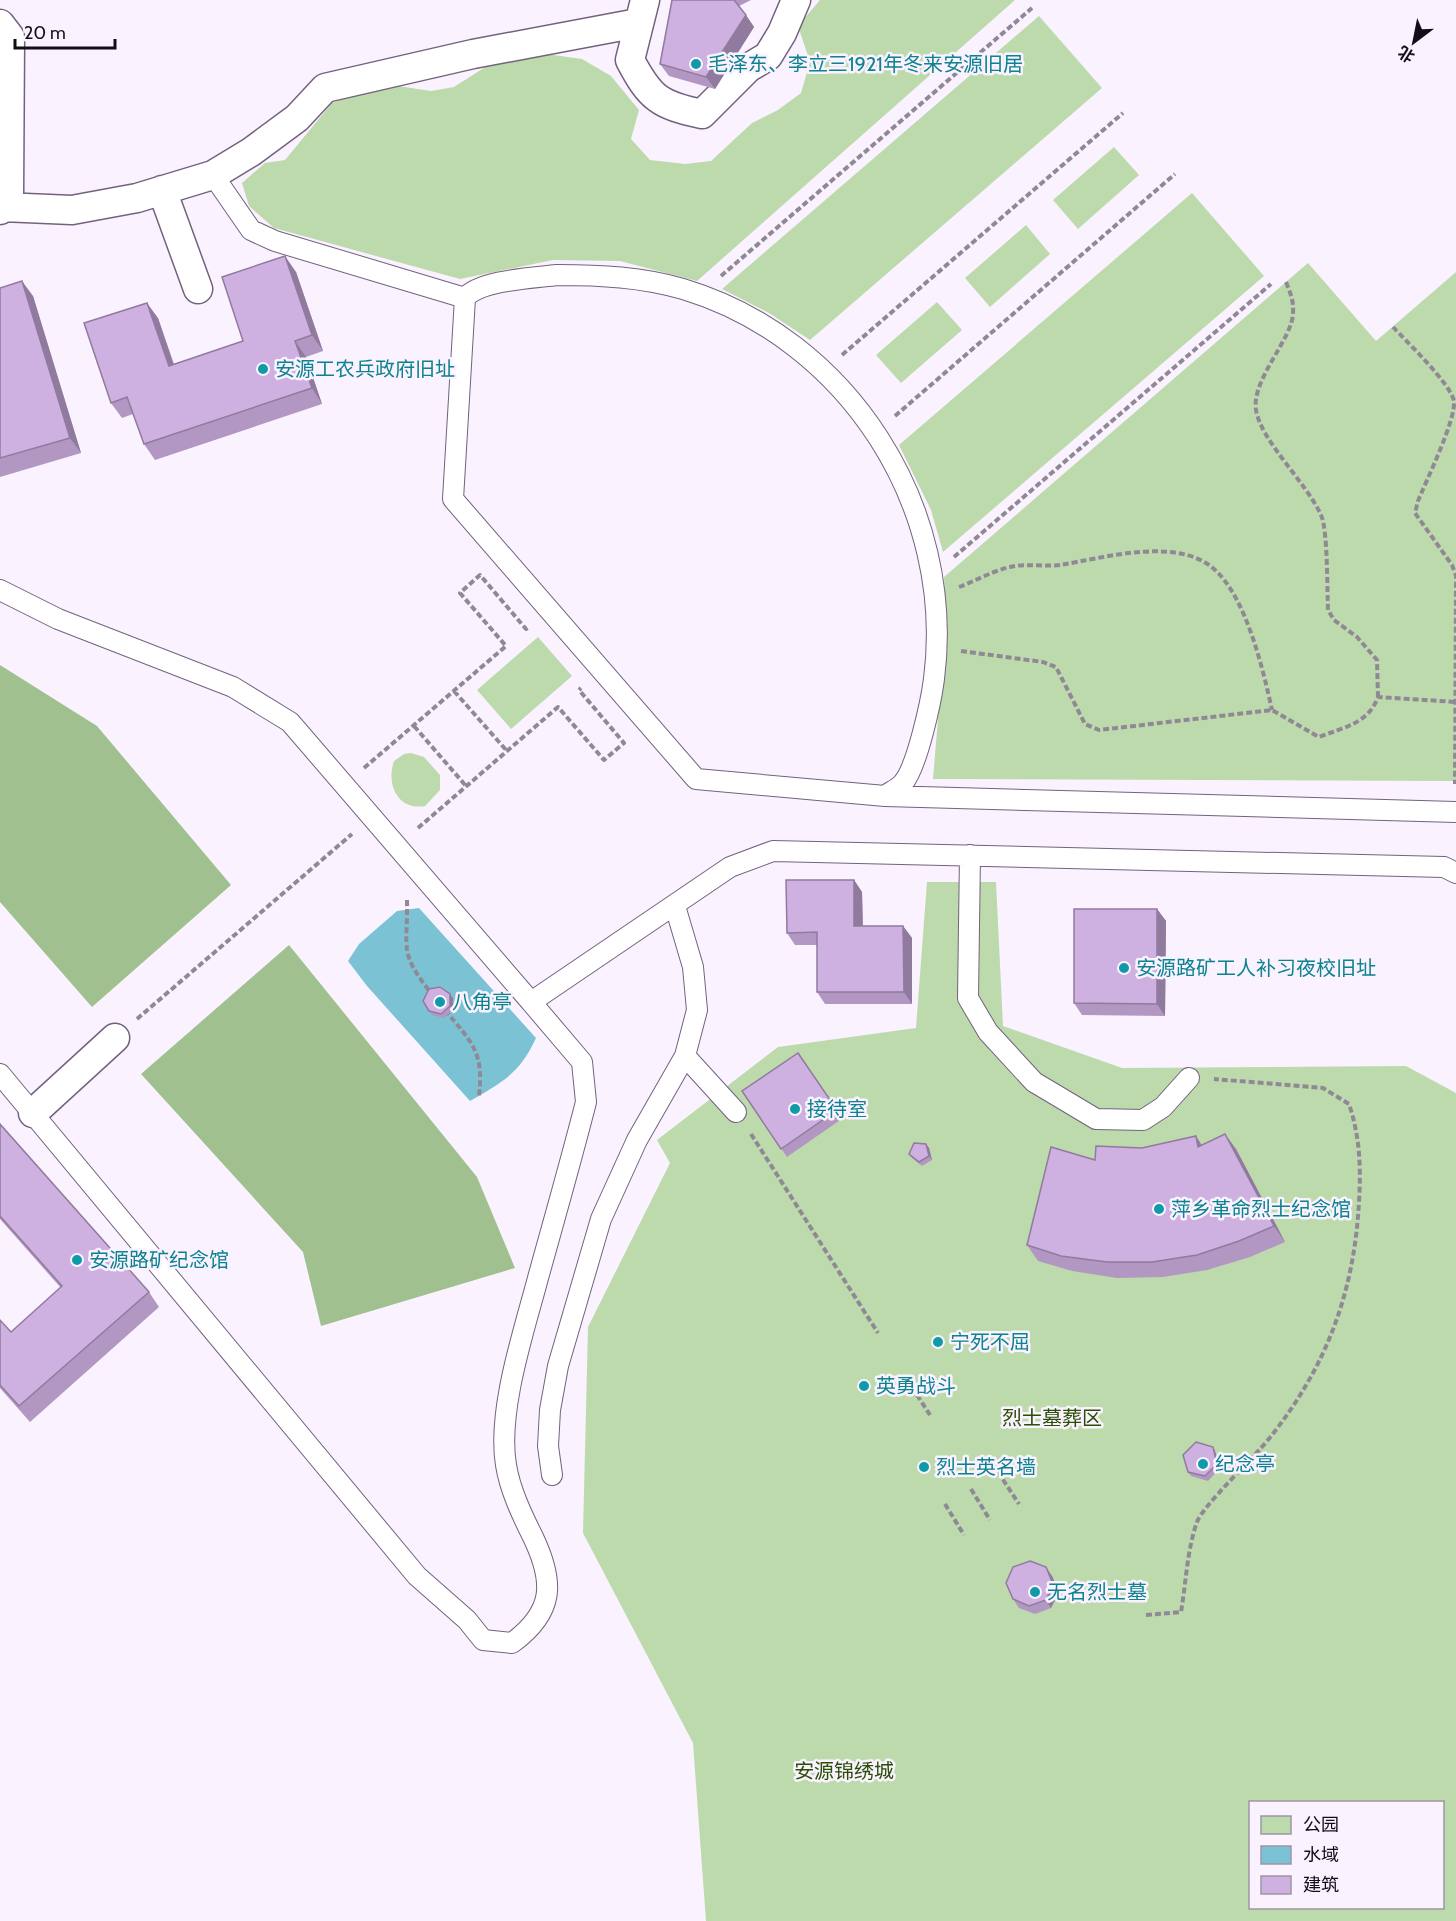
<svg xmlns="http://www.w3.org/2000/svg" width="1456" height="1921" font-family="Cabin,'Noto Sans SC',sans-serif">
	<rect width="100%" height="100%" fill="#faf2ff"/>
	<path fill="#bddaac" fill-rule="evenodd" d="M820,0H1015L697,281L620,261L553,260L460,279L274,228L249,206L242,183L265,163L285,160L332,103L385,84L431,91L454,87L490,64L546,54L582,59L611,76L639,110L631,139L650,160L685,164L711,161L752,123L778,110L801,93L810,62L798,26Z
		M1039,16L1102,88L810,340L769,313L722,289Z
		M1114,147L1139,175L1078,229L1053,200Z
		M1192,193L1264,276L943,552L931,510L899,445Z
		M1026,225L1050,254L990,307L965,278Z
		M1308,263L1376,341L1456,272V781L933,779L946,624L944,577Z
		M937,302L962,330L901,383L876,355Z
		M538,637L572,676L511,729L477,690Z
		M411,753L424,757L440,775V790L425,806C397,811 386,783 394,761L404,754Z
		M927,882H996L1003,1026L1122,1068L1406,1066L1456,1093V1921H706L693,1743L583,1533L588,1327L670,1163L657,1140L778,1047L916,1028ZM1250,1802H1442V1908H1250Z"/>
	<path fill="#a1c08f" d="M0,665L97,726L231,885L92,1007L0,902Z
		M289,945L477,1177L515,1268L321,1326L303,1252L141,1074Z"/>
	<path fill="#7bc3d4" d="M419,908L536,1038C520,1073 503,1082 470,1101L367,986L348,961L359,944L397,911Z"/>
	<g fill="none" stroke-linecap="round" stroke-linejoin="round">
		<g stroke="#73627e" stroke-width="22">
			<path id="service" d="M213,175L251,230L275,241L465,298
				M557,275C600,275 642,277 683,289C849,339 956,508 934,679C931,702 917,767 903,783C899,788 890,792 885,796L696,779L453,499L465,298C480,280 533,278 557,275Z
				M0,590L58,619L233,687L290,722L531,1002L730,867L773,851L1444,867L1456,873
				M885,796L1456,812
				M970,855L968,998L988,1032L1034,1082L1096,1119L1143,1120L1163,1107L1189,1078
				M685,1056L736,1112
				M0,1074L417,1576L467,1620L483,1640L512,1643C554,1612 555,1583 533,1537C522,1515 510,1490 506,1465C497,1411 524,1331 538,1278C554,1220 571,1161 586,1102L582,1062L531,1002
				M552,1475L548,1446L550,1410L558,1366L601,1219L637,1140L685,1056L697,1010L693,967L675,906"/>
		</g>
		<g stroke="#73627e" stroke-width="31">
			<path id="pedestrian" d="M645,0L630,60C650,98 659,105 702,114L748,68L768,56L782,33L796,0
				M0,24L10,37L9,195L0,210
				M162,190L198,289
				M2,207L72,210L137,198L213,175L251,152L297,118L325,88L473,54L638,23
				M33,1113L115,1038"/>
		</g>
		<path stroke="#908995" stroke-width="4" stroke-dasharray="6 3" stroke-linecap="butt" d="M721,276L1032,8
			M1286,282C1290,292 1294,301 1293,313C1293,338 1251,380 1256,410C1261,441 1306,482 1321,515C1328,530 1327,590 1328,610L1334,620L1357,637L1377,660L1378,697
			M1393,327C1407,342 1450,383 1454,401C1456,420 1426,481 1418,501L1415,513L1452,565L1456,576L1455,784
			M842,355L1123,113
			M895,416L1175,174
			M954,557L1271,284
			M959,587C975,581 993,571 1010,567C1026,563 1044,567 1060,565C1104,558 1177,536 1214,569C1246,597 1263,669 1272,710
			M961,651L1043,662L1056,667L1085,724L1099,730L1272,710L1319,737C1344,727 1368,724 1378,697L1456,702
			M454,691L507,751
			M414,726L466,786
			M364,768L506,646L460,593L480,575L526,629L529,627
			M418,828L558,707L604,760L624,743L579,690L581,688
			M407,900C408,950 398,951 431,993
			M445,1010C472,1043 484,1051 479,1096
			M137,1019L352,834
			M751,1134L878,1333
			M917,1395L930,1415
			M998,1472L1019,1504
			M971,1489L990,1520
			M945,1504L964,1535
			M1146,1615L1181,1612C1186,1583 1187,1550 1197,1522C1202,1507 1254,1457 1268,1440C1326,1368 1354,1294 1359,1202C1361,1167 1360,1137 1349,1104L1323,1088L1214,1079"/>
		<use href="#service" stroke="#fff" stroke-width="20"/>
		<use href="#pedestrian" stroke="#fff" stroke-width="28"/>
	</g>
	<path fill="#b197c2" d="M672,0H751L739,6L754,27L715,89L669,76L660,64Z
		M296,272L323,351L306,357L322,404L155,460L144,444L133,414L122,418L111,403L158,318L174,364L243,341Z
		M0,288L33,296L81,453L0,477Z
		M854,880L862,892L863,926H903L912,938V1004H825L817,992V945H795L787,933Z
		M1157,909L1166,921L1165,1016L1082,1015L1074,1003Z
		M453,998V1010L444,1018L432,1015L429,1011Z
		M798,1053L843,1118L787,1157L742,1091Z
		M0,1124L149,1292L159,1307L30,1422L0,1388V1320L11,1332L61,1288L0,1219Z
		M926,1144L929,1148L932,1160L922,1166L912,1158L909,1154Z
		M1202,1145L1236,1149L1285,1242L1250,1257L1207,1270L1163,1277L1117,1278L1072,1271L1038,1261L1027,1245L1095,1160Z
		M1213,1447L1215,1451L1220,1468L1208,1481L1191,1476L1188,1472Z
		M1052,1576L1059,1592L1051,1608L1035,1614L1019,1608L1013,1599Z"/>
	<path fill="#907b9e" d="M746,15L754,27L715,89L706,77Z
		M285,256L296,272L323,351L312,335Z
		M22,281L33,296L81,453L70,438Z
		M147,303L158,318L179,381L169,366Z
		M295,341L306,357L322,404L312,388Z
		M854,880L862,892L863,938L854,926Z
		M1157,909L1166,921L1165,1016L1157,1004Z
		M903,926L912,938V1004L904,992Z
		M450,994L453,998V1010L450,1006Z
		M1225,1134L1236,1149L1285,1242L1274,1226Z
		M1196,1136L1206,1152L1198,1147Z
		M926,1144L929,1148L932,1160L929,1156Z
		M1213,1447L1215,1451L1220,1468L1217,1464Z
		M1046,1567L1052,1576L1059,1592L1051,1608L1046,1600Z"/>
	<path fill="#ceb0e1" stroke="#907b9e" stroke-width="1.5" d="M672,0H734L746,15L706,77L660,64Z
		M285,256L312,335L295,341L312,388L144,444L127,397L111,403L84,323L147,303L169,366L243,341L222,277Z
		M22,281L70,438L0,458V288Z
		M786,880H854V926H903L904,992H817V932L787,933Z
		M1074,909H1157V1004L1074,1003Z
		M440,987L450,994V1006L441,1014L429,1011L423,1001L429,989Z
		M798,1053L837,1110L781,1149L742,1091Z
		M0,1124L149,1292L19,1406L0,1385V1320L11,1332L62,1286L0,1216Z
		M1225,1134L1274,1226L1239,1241L1197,1255L1152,1262H1107L1061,1256L1027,1245L1051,1147L1095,1160L1096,1146L1142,1148L1196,1136L1198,1147Z
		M914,1143L926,1144L929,1156L919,1162L909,1154Z
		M1196,1442L1213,1447L1217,1464L1205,1476L1188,1472L1183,1455Z
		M1030,1561L1046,1567L1053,1584L1046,1600L1029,1606L1013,1599L1006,1583L1013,1567Z"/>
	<g fill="#0f9aa8" stroke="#faf2ff" stroke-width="2">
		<circle cx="696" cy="64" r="6"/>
		<circle cx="263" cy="369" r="6"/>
		<circle cx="1124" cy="968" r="6"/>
		<circle cx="440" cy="1002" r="6"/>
		<circle cx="795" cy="1109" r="6"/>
		<circle cx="1159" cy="1209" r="6"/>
		<circle cx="77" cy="1260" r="6"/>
		<circle cx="938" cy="1342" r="6"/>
		<circle cx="864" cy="1386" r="6"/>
		<circle cx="1203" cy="1464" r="6"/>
		<circle cx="924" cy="1467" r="6"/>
		<circle cx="1035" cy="1592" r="6"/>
	</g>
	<g text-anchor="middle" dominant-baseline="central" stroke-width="5" stroke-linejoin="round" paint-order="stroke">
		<g font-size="20" fill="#0d838f" stroke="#faf2ff" text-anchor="start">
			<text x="708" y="64">毛泽东、李立三1921年冬来安源旧居</text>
			<text x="275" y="369">安源工农兵政府旧址</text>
			<text x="1136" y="968">安源路矿工人补习夜校旧址</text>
			<text x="452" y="1002">八角亭</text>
			<text x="807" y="1109">接待室</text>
			<text x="1171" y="1209">萍乡革命烈士纪念馆</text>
			<text x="89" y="1260">安源路矿纪念馆</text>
			<text x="950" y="1342">宁死不屈</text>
			<text x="876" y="1386">英勇战斗</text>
			<text x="1215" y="1464">纪念亭</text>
			<text x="936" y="1467">烈士英名墙</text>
			<text x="1047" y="1592">无名烈士墓</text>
		</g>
		<g font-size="20" fill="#294e05" stroke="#faf2ff">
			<text x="1052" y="1418">烈士墓葬区</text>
			<text x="844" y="1771">安源锦绣城</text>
		</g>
	</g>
	<rect x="1249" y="1801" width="195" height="108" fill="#faf2ff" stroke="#9e96a2" stroke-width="1.5"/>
	<rect x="1261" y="1816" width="30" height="18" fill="#bddaac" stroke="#9e96a2" stroke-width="1.5"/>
	<text x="1303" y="1831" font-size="18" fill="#130d17">公园</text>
	<rect x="1261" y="1846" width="30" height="18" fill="#7bc3d4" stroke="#9e96a2" stroke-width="1.5"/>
	<text x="1303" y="1861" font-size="18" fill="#130d17">水域</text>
	<rect x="1261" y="1876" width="30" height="18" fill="#ceb0e1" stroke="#9e96a2" stroke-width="1.5"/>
	<text x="1303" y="1891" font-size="18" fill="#130d17">建筑</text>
	<g transform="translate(1414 42) rotate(212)" stroke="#faf2ff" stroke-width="4.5" paint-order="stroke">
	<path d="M0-4.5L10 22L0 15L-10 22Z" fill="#130d17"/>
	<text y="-9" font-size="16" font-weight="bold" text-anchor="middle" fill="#130d17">北</text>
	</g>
	<path d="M15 39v9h100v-9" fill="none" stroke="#130d17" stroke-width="3"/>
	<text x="24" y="39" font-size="18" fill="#130d17" stroke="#faf2ff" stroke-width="4.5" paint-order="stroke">20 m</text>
</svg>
